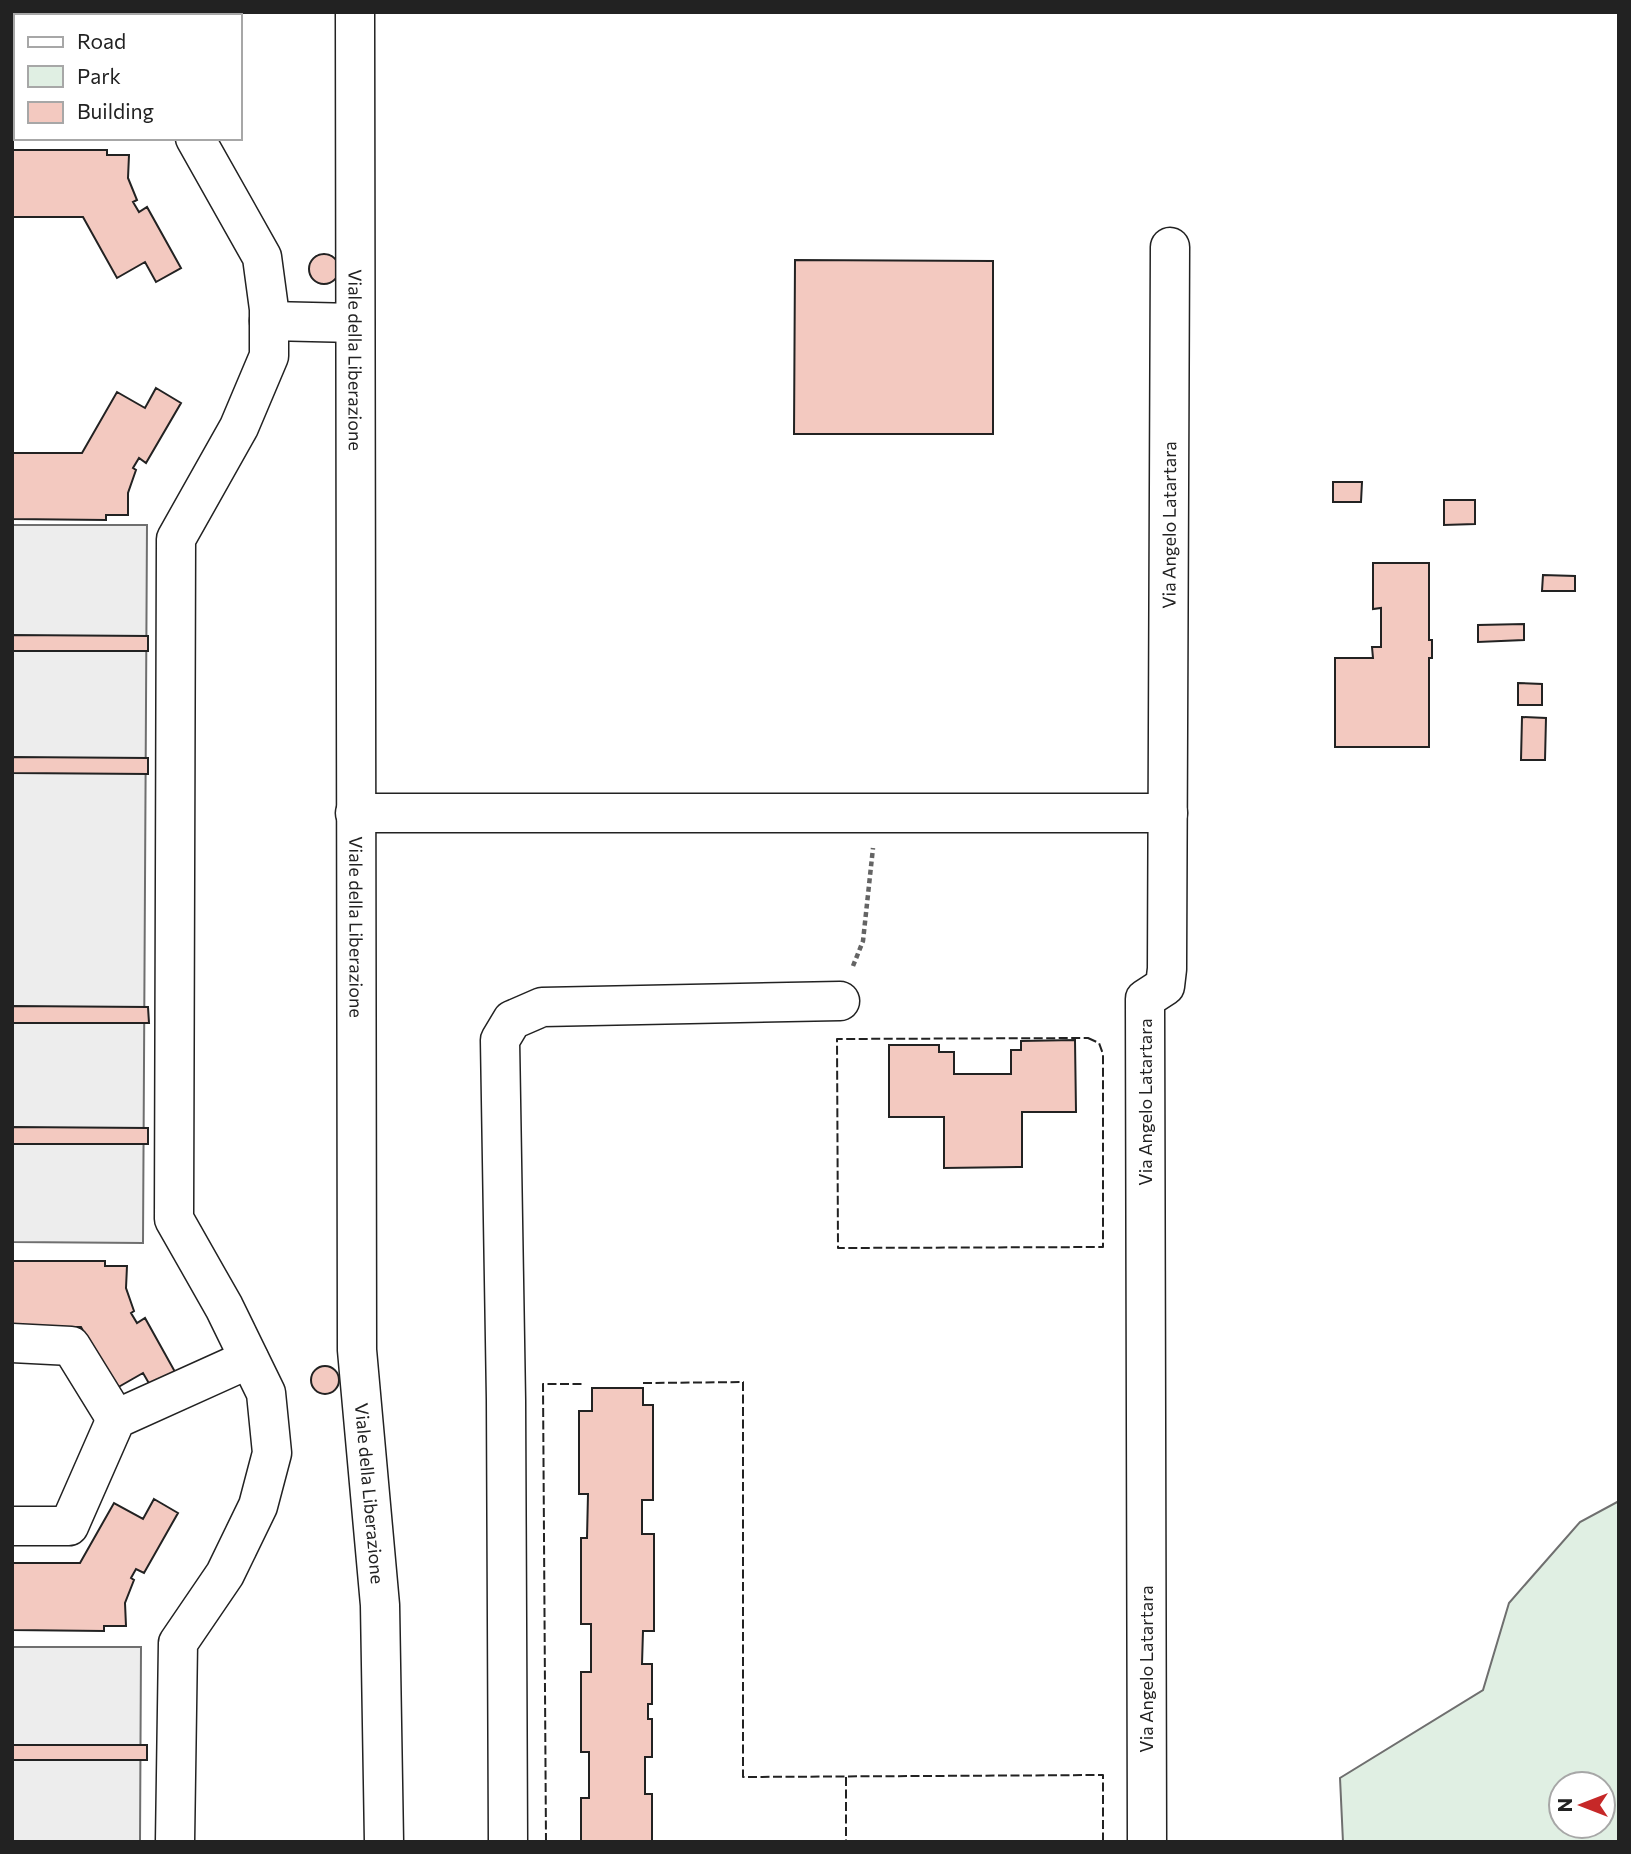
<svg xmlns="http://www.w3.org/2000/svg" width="1631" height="1854" font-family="Commissioner,sans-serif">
	<rect width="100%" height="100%" fill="#fff"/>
	<path fill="#e0efe3" stroke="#6f6f6f" stroke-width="2" fill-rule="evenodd" d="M1619,1501V1842H1343L1340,1778L1483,1690L1509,1603L1580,1522ZM1561,1784H1603V1826H1561Z"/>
	<path fill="#ededed" stroke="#6f6f6f" stroke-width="2" d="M12,525H147L143,1243L12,1242Z
		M12,1647H141L140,1842H12Z"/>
	<path fill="#f3c9c0" stroke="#222" stroke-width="2" d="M105,12H145V16H105Z
		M12,150H107V155H129L128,178L137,200L133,202L139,212L147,207L181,268L156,282L145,262L117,278L83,217H12Z
		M309 269a15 15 0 1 1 30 0a15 15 0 1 1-30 0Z
		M795,260L993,261V434H794Z
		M156,388L181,403L146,463L139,458L133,468L136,470L128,493V515H106V520L12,519V453H82L117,392L145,408Z
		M1333,482H1362L1361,502H1333Z
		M1444,500H1475V524L1444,525Z
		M1373,563H1429V640H1432V658H1429V747H1335V658H1373L1372,647H1381V608L1373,609Z
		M1543,575L1575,576V591H1542Z
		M1524,624V640L1478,642V625Z
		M12,635L148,636V651H12Z
		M1518,683L1542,684V705H1518Z
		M1522,717L1546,718L1545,760H1521Z
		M12,757L148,758V774L12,773Z
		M12,1006L148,1007L149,1023H12Z
		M1075,1040L1076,1112H1022V1167L944,1168V1117H889V1045H939V1052H954V1074H1011V1050H1021V1041Z
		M12,1127L148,1128V1144H12Z
		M12,1261H105V1266H127L126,1288L134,1311L131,1313L137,1323L145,1318L179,1379L154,1392L143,1373L115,1389L81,1327H12Z
		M311 1380a14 14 0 1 1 28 0a14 14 0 1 1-28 0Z
		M592,1388H643V1405H653V1500H642V1534H654V1631H643L642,1664H652V1704H648V1719H652V1757H645V1794H652V1842H581V1798H589V1752H581V1672H591V1624H581V1538H587L588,1494H579V1411H592Z
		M154,1499L178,1513L144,1573L136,1569L131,1578L134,1580L125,1603L126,1626H104V1631L12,1630V1563H80L114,1503L143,1519Z
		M12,1745H147V1760H12Z"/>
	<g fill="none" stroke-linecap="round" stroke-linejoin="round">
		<g stroke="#222" stroke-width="41">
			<g id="minor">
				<path id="s1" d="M355,12L357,1350L380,1605L384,1842"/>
				<path d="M12,107L15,111"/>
				<path d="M269,321L355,323"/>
				<path d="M355,813H1168"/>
				<path d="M12,1343L71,1346L116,1419"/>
				<path d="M12,1526H69L116,1419L249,1359"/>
				<path d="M175,1842L178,1643L225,1574L258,1506L272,1453L266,1393L224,1307L174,1219L176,539L239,427L269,356V309L262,257L195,138"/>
				<path d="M508,1842L506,1400L500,1040L512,1020L542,1007L840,1001"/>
				<path id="s2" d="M1147,1842L1145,999L1165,986L1167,969L1170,247"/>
			</g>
		</g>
		<path stroke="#646464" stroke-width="4.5" stroke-dasharray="5 3.5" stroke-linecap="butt" d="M853,966L863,941L873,848"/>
		<use href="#minor" stroke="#fff" stroke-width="38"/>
		<path stroke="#222" stroke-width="2" stroke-dasharray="9 3.5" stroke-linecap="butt" d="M1088,1038L1099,1043L1103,1054V1247L838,1248L837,1039Z
			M643,1383L743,1382V1777L1103,1775V1842
			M846,1777V1842
			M546,1842L543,1384H585"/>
	</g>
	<g text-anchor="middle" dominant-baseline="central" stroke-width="5" stroke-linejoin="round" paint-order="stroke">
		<g font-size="18" fill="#222" stroke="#fff">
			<text stroke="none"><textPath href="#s1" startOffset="348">Viale della Liberazione</textPath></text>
			<text stroke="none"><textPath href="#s2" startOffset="1328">Via Angelo Latartara</textPath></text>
			<text stroke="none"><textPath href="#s1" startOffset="915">Viale della Liberazione</textPath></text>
			<text transform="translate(1145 1102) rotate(-90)">Via Angelo Latartara</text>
			<text stroke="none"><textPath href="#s1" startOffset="1482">Viale della Liberazione</textPath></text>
			<text transform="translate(1146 1669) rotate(-90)">Via Angelo Latartara</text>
		</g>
	</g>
	<rect width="1631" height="1854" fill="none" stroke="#222222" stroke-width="28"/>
	<rect x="14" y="14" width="228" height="126" fill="#ffffff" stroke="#a7a7a7" stroke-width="2"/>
	<rect x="28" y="37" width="35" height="10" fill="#ffffff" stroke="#a7a7a7" stroke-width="2"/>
	<text x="77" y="49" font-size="21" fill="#222222">Road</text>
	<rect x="28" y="66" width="35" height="21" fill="#e0efe3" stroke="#a7a7a7" stroke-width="2"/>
	<text x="77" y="84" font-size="21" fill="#222222">Park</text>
	<rect x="28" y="102" width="35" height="21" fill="#f3c9c0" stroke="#a7a7a7" stroke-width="2"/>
	<text x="77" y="119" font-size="21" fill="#222222">Building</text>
	<g transform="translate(1582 1805) rotate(270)"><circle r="33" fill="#ffffff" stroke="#a7a7a7" stroke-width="2"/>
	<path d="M0-5L12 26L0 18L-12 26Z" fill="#c62828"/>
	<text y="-10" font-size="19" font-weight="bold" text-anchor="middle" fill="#222222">N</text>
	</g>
</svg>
